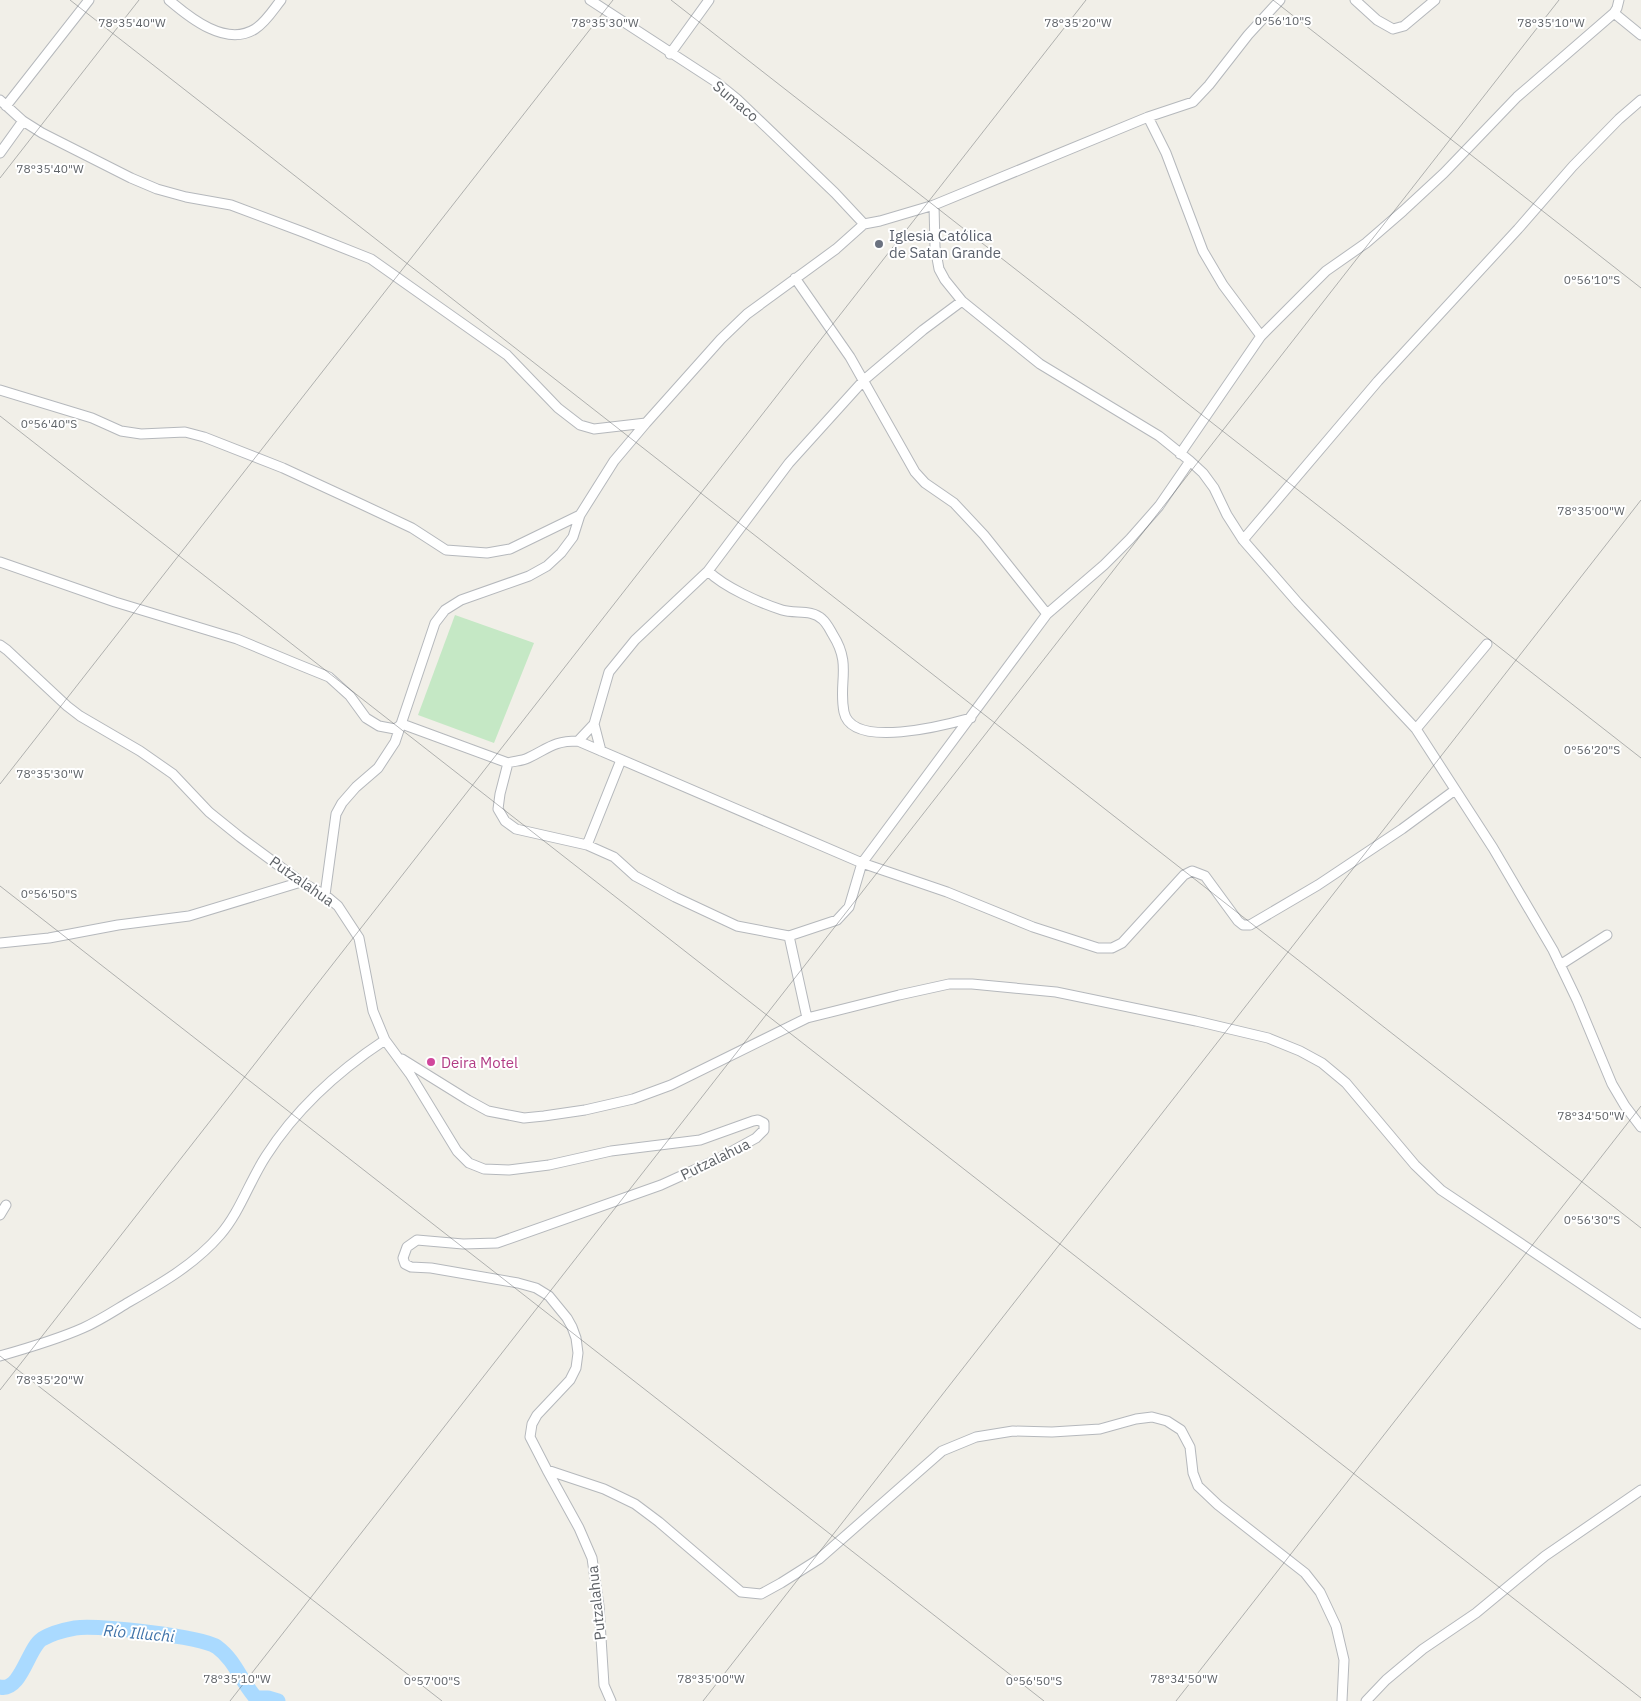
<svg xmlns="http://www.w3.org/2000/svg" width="1641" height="1701" font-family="'IBM Plex Sans',sans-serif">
	<rect width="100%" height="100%" fill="#f1efe8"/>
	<path fill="#c5e8c5" d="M455,615L534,643L494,743L418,715Z"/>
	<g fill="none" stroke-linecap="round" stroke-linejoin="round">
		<path stroke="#aadaff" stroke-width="15" d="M0,1687C21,1692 28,1648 42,1639C52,1633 64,1630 75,1628C96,1625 201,1636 217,1647C236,1661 241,1682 256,1698H268L278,1701"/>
		<g stroke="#b5b8bc" stroke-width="11">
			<path id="minor" d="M169,0C190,18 226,47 255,29C266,22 273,10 281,0
				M590,0L716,82L737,99L835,193L864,224
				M1355,0L1377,20L1393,29L1404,26L1435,0
				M1619,0L1617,8L1614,13L1641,35
				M670,54L709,0
				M0,100L23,121L42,133L131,178L157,189L186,197L231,205L303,232L371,259L507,355L558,408L580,425L594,429L646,423
				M6,106L89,0
				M1148,117L1166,153L1203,251L1223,285L1261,336
				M0,153L23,121
				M934,205L935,247L939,269L945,280L962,301L1040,364L1159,436L1190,461L1203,473L1214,488L1227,515L1243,540L1298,603L1416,729L1493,848L1553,950L1577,1000L1612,1084L1625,1106L1641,1127
				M795,278L850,357L915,472L925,483L954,503L984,535L1047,614
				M0,390L92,418L121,431L141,434L185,432L204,437L283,468L361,504L412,528L446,550L487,553L510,549L580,515
				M1180,454L1261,336L1326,271L1366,243L1403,211L1444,173L1517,97L1614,13
				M1243,540L1378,381L1518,229L1573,166L1619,119L1641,100
				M0,562L115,602L237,639L297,664L329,677L350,696L366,718L379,726L395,729L402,724L508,763L500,794L498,809L505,821L516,829L587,845L614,857L635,876L675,897L737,926L789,936L837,920L849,907L862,863L1047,614L1104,565L1130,539L1159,506L1190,461
				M708,571C724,587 760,603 782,610C795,614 812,609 822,619C827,623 830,630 833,635C852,665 838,682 844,712C852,750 946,725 971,718
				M0,645L7,650L67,706L80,716L140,751L173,774L209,812L240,837L301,882L325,895L338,906L359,938L373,1011L385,1040L410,1074L457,1151L469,1163L484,1169L509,1170L549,1165L611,1151L700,1140L753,1121L758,1120L764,1123V1130L756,1138L716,1160L661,1185L497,1243L463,1244L417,1240L407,1247L403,1258L405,1264L411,1267L431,1268L518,1283L536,1288L549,1296L567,1318L572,1327L576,1338L578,1353L576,1368L570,1380L537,1415L532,1424L530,1437L547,1470L579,1528L592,1558L599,1606L604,1685L611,1701
				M594,724L601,751
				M1416,729L1487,644
				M578,741L594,724L609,672L635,640L708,571L789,463L864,380L923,330L962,301
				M508,763C514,761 522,761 528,758C549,748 553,741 578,741L862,863L947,892L1033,927L1098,948H1112L1122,943L1184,875L1192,871L1205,876L1238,921L1243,925H1250L1318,885L1402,829L1455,790
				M587,845L621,760
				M325,895L336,814L342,803L356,787L378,768L395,742L435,623L445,610L461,600L529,576L547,566L561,553L573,537L580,515L614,461L646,423L721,339L747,314L836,249L864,224L880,221L934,205L1148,117L1193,102L1209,85L1248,35L1280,0
				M789,936L807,1018
				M0,943L49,938L118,925L189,916L301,882
				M1560,965L1607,935
				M402,1059L468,1100L488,1111L524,1118L544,1116L585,1110L633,1099L671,1085L807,1018L899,995L949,984H972L1056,992L1196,1021L1268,1038L1300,1051L1322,1063L1346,1083L1415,1165L1441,1190L1641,1324
				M0,1215L6,1205
				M0,1356C28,1348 56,1340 83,1328C99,1321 114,1311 129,1302C162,1283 195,1264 220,1235C240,1212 249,1182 266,1156C296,1109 338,1071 385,1040
				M547,1470L604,1489L635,1504L659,1522L741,1592L761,1594L781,1583L819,1559L942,1451L976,1437L1013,1431L1052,1432L1100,1429L1136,1419L1152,1417L1167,1421L1181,1430L1190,1447L1193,1473L1198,1486L1218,1505L1305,1573L1320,1592L1336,1626L1344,1660L1342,1701
				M1366,1701L1386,1680L1423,1649L1476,1613L1545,1556L1641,1490"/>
		</g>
		<use href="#minor" stroke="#fff" stroke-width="9"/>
	</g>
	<path fill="none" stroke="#5f6368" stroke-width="1" stroke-opacity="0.45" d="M70,0L1641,1228M671,0L1641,758M1273,0L1641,288M0,178L139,0M0,416L1641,1698M0,784L613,0M0,886L1044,1701M0,1356L442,1701M0,1390L1086,0M230,1701L1559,0M703,1701L1641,500M1176,1701L1641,1106"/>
	<circle fill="#6b7280" stroke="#fff" stroke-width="2" cx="879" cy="244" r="5"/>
	<circle fill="#d1479c" stroke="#fff" stroke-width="2" cx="431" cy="1062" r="5"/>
	<g text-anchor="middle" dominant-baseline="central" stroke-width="4" stroke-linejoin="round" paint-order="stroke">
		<g font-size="15" fill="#5f6368" stroke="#fff">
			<text transform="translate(736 101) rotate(40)">Sumaco</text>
			<text transform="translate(302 881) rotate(35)">Putzalahua</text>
			<text transform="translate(715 1159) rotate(-26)">Putzalahua</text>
			<text transform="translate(596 1603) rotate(-96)">Putzalahua</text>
		</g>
		<g font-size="15" fill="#5b616d" stroke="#fff" text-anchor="start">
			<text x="889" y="235">Iglesia Católica<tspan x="889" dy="17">de Satan Grande</tspan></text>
		</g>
		<g font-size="15" fill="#b23c85" stroke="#fff" text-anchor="start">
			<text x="441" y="1062">Deira Motel</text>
		</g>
		<g font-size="16" font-style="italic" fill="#4174aa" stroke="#fff">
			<text transform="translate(139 1633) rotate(5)">Río Illuchi</text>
		</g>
	</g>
	<g font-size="12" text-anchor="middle" fill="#5f6368" stroke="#fff" stroke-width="4" stroke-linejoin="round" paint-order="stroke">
		<text x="1283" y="25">0°56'10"S</text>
		<text x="132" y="27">78°35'40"W</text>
		<text x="605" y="27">78°35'30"W</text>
		<text x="1078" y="27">78°35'20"W</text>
		<text x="1551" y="27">78°35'10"W</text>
		<text x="50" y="173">78°35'40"W</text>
		<text x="1592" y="284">0°56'10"S</text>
		<text x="49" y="428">0°56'40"S</text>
		<text x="1591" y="515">78°35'00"W</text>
		<text x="1592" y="754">0°56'20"S</text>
		<text x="50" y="778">78°35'30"W</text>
		<text x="49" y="898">0°56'50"S</text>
		<text x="1591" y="1120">78°34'50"W</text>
		<text x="1592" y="1224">0°56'30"S</text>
		<text x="50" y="1384">78°35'20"W</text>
		<text x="237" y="1683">78°35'10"W</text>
		<text x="711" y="1683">78°35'00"W</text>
		<text x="1184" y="1683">78°34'50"W</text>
		<text x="432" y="1685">0°57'00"S</text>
		<text x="1034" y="1685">0°56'50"S</text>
	</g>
</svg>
